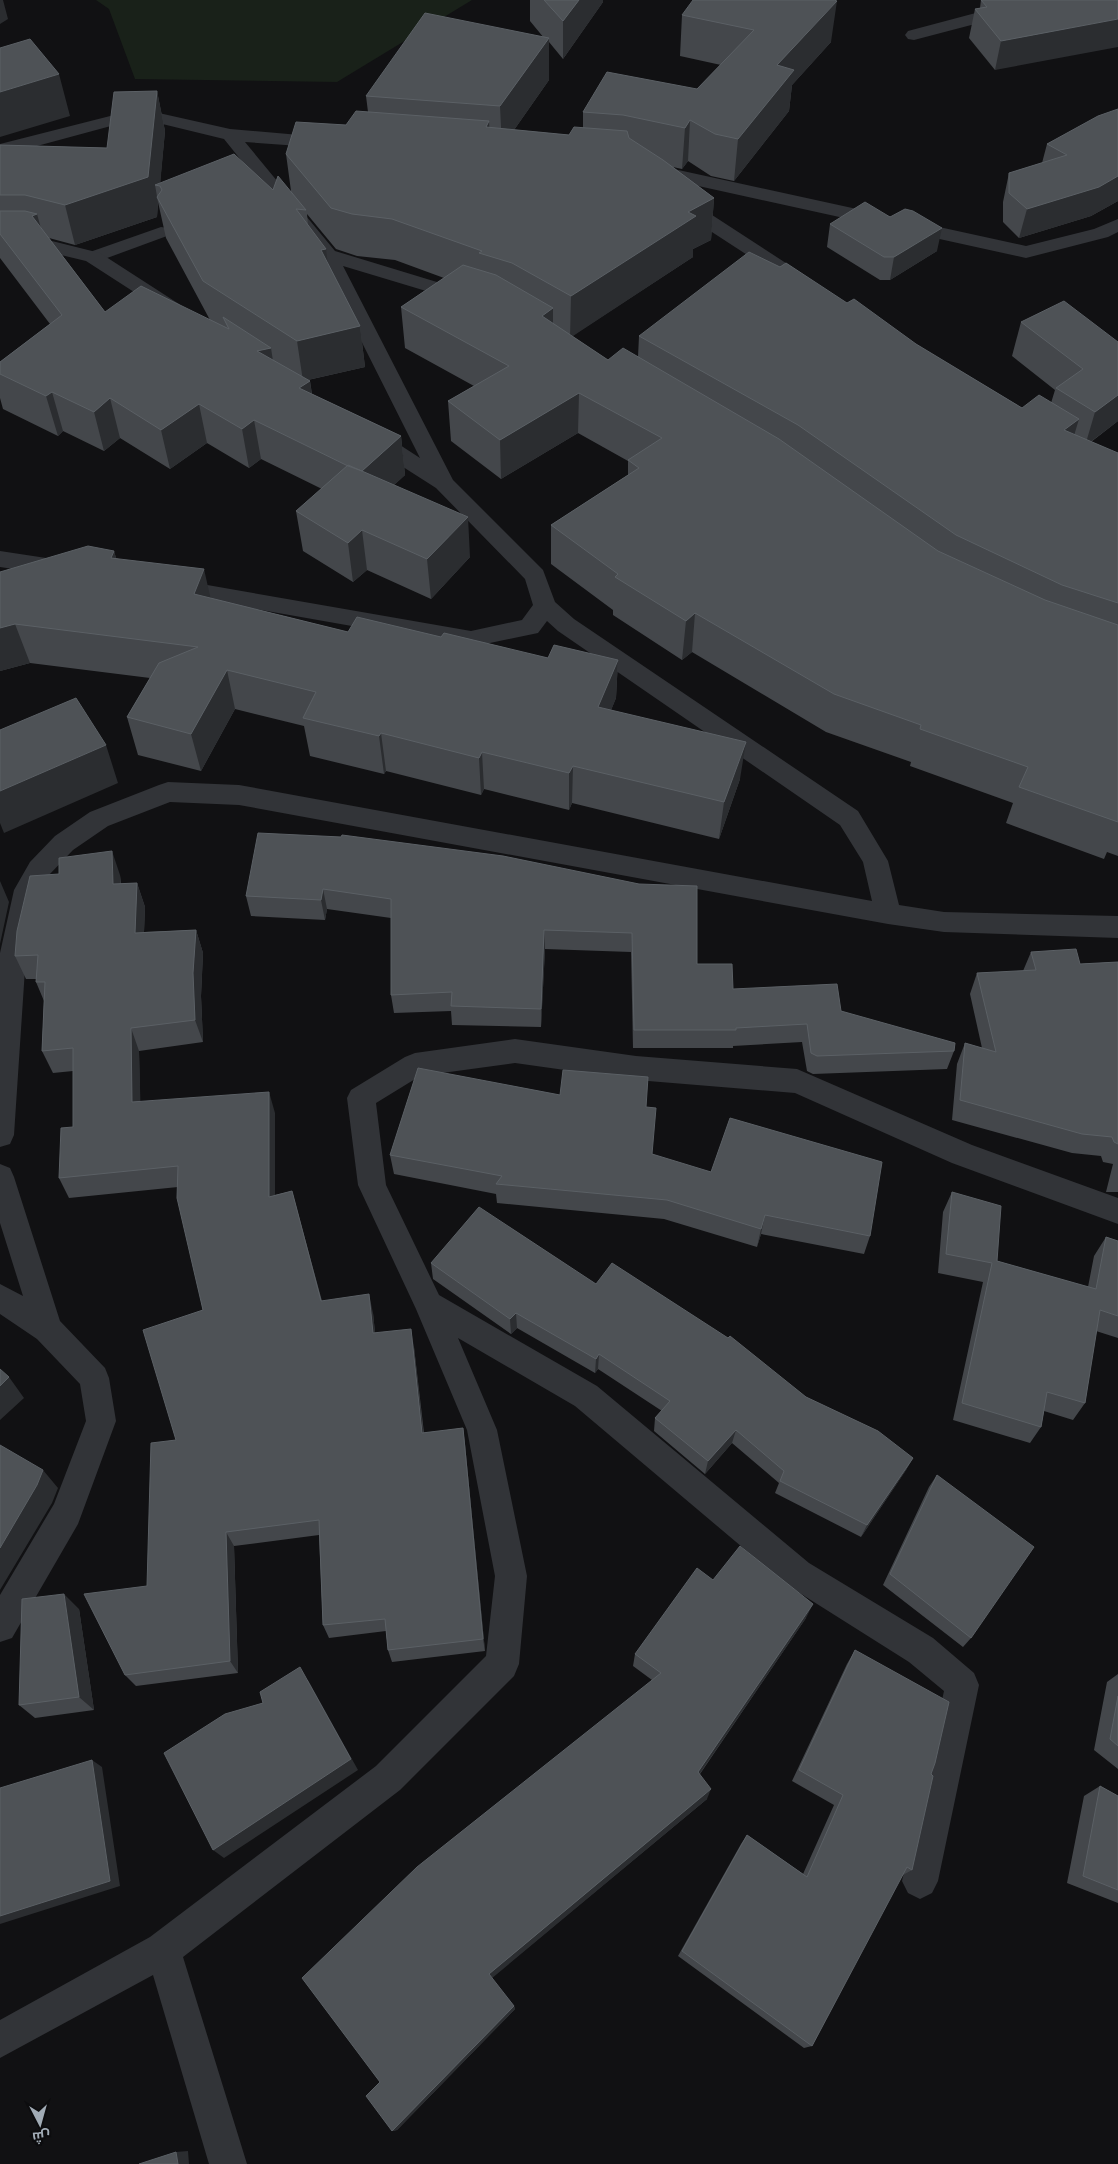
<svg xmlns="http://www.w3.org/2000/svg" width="1118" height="2164" font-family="'Roboto Condensed',Cairo,sans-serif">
	<rect width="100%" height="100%" fill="#111113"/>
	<path fill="#192119" d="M96,0H472L337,82L135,79L109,9Z"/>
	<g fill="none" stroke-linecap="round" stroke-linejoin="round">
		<path fill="#323438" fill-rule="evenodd" d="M161,227L167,228L169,232L167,236L99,261H87L85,257L87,253Z"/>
		<path fill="#323438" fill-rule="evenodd" d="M1025,0H1054L1051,4L914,40L908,39L905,35L908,31Z
			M150,111L230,129L334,138L336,142L334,146L327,148L245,142L335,251L473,293L476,297L473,301L466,303L343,266L453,480L543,570L555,602L574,619L858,811L888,861L899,905L944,912L1118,916V938L944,932L888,924L239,805L170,802L108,826L73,850L48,876L40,891L26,954L14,1135L10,1144L0,1147V953L14,890L30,862L55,836L90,812L159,785L168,782L239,785L872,901L863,862L840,825L558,631L547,621L538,633L471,647L165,593L162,587L165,581L173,579L471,631L522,620L533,605L525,579L436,488L364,442L361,437L364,432L372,430L380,432L420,458L319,257L224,139L150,121L122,123L0,156V144L122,113Z
			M651,164L1026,246L1094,229L1118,219V232L1108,237L1026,258L644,174L642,170L644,166Z
			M682,198L689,200L812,280L815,284L812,288L805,290L798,288L675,208L672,204L675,200Z
			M0,237H36L100,253L179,304L182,308L179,312L172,314L165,312L86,261L36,249H0Z
			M0,551L66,561L74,563L77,569L74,575L66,577L0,567Z
			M515,1039L636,1056L797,1069L972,1145L1118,1198V1224L952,1163L795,1093L636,1080L515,1063L420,1076L376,1103L386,1185L439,1295L597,1386L809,1563L933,1638L974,1673L979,1685L938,1881L932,1893L920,1899L908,1893L902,1881L944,1691L909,1662L787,1585L575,1406L458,1338L497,1430L527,1576L519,1664L514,1676L400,1790L183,1957L247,2164H209L153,1975L0,2058V2020L150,1937L376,1766L486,1656L495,1576L467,1430L416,1309L358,1185L347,1098L351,1090L405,1057L415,1053Z
			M0,1164L10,1168L14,1177L60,1321L105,1368L109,1378L116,1421L78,1524L12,1638L0,1642V1595L54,1504L86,1421L80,1384L37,1339L0,1314V1284L23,1296L0,1223Z"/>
	</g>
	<path fill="#44474b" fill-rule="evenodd" d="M530,0H603V2L563,59L549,42V80L514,130L569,135L583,128V112L697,89L721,65L680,56L682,15L831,42L792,85L789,111L734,181L711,176L688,161L682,169L673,167L714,198L711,240L693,249V257L572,336L608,360L638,357L639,336L847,303L1022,408L1051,403L1055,390L1012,356L1021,322L1118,342V421L1091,442L1118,453V856L1107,852L1104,859L1006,823L1013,803L910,766L911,762L826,732L692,652L682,660L613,615V610L551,564V525L628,475V461L578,433L501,479L451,441L448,401L474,386L405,348L401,307L444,278L395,260L357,256L336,249L307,214L308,225L360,326L365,367L308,380L310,381L312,394L401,436L405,475L394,485L470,557L431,599L367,570L353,582L303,551L296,511L322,489L261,459L249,468L207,443L170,469L120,438L104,451L63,431L58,436L3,409L0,398V362L50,324L0,258V145L107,148L157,91L165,131L160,183L291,191L286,154L346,125L368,112L366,96L544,38L530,21ZM158,202L166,238L210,320L105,312L49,238L75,245L157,217Z
		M981,0H1118L995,70L969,38L975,9L980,8Z
		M1118,109V201L1091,216L1019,238L1003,222V202L1009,173L1042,163L1047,144Z
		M830,224L937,251L890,280H880L827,247Z
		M114,551L116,558L211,598L348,632L441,637L548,658L618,660L616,698L611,710L740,779L719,839L572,803L569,810L484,789L481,795L386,771L384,774L310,756L304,726L235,709L201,771L138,755L127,717L150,678L30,663L0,671V572Z
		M503,856L697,964L733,989L841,1011L954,1051L947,1069L813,1074L807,1071L802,1042L733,1046V1048H633L631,952L545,949L541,1027L452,1025L451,1011L394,1013L391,995V918L327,909L325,920L251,916L246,896Z
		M59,874L120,875L121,884L137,883L145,907L144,932L196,930L203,953L201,996L203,1042L139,1051L140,1102L275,1113V1195L292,1191L322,1301L373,1313L375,1333L414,1347L424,1433L463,1428L465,1444L485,1651L392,1662L388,1650L386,1631L329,1638L323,1625L319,1535L234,1546L238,1673L136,1686L125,1675L147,1586L176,1440L203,1310L178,1187L69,1198L59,1178L73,1127V1071L53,1073L42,1051L44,1001L36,982V979H26L15,956Z
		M1031,952L1080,964L1118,962V1192H1106L1113,1164L1103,1162L1101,1156L1072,1153L952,1120L957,1064L965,1043L982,1048L970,994L977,973L1023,971Z
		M560,1095L646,1107L652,1154L870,1236L864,1254L761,1234L757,1247L664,1219L497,1203L496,1194L394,1174L390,1155Z
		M952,1192L997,1261L1088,1287L1094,1256L1106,1237L1118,1241V1338L1096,1331L1085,1403L1073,1420L1044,1411L1041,1427L1030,1443L953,1420L983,1282L938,1273L943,1212Z
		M431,1263L596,1284L806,1397L913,1458L906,1470L861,1537L775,1493L779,1483L732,1443L705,1474L654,1431L655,1418L662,1411L598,1369L595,1373L517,1328L511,1334L433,1279Z
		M937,1475L971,1638L963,1647L883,1585L929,1487Z
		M713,1580L806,1618L700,1774L707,1799L491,1978L514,2006L515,2009L397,2130L392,2131L380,2082L652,1680L633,1666L635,1654Z
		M79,1609L94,1710L35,1718L19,1705Z
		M855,1650L931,1774L912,1870L901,1876L812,2046L804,2048L678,1956L741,1844L747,1835L803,1874L834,1805L792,1781L847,1664Z
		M1118,1674V1769L1094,1750L1107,1682Z
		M1100,1786L1118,1796V1903L1067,1883L1084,1796Z"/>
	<path fill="#2b2d30" d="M0,0H3L8,19L0,24Z
		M579,0H603V2L563,59V21Z
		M837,1L831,42L792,85L789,111L734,181L738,139L777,65Z
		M1118,19V47L995,70L1001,41Z
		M549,38V80L502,147L500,106Z
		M59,74L70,116L0,137V92Z
		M157,91L165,131L160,186L155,185L158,202L157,217L75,245L65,205Z
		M690,120L688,161L682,169L685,128Z
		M489,121L491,162L486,127Z
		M1118,176V201L1091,216L1019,238L1027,209Z
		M714,198L711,240L693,249V257L570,338L571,296L688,212Z
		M37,214L48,254L32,216Z
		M942,228L937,251L890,280L894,257Z
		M326,249L331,290L321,250Z
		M553,308V349L542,316Z
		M360,326L365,367L303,381L297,341Z
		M271,348L277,387L257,351Z
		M310,381L315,420L299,388Z
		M52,392L63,431L58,436L46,396Z
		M579,393L578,433L501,479L500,440Z
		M1118,395V421L1085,446L1095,412Z
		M110,398L120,438L104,451L94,412Z
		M199,404L207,443L170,469L161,430Z
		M1079,419L1067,459L1064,430Z
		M254,420L261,459L249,468L242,429Z
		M401,436L405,475L366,511L361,472Z
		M468,517L470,557L431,599L427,559Z
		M362,530L367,570L353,582L348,543Z
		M114,551L125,590L111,558Z
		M204,569L213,609L194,594Z
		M695,613L692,652L682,660L686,621Z
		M15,624L30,663L0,671V628Z
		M618,660L616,698L597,745L598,707Z
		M227,670L235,709L201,771L191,734Z
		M381,733L386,771L384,774L379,736Z
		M746,742L740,779L719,839L724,802Z
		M106,745L118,783L4,833L0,823V791Z
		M482,752L484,789L481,795L479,758Z
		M573,766L572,803L569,810V773Z
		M112,851L120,875L122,908L113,884Z
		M0,881L9,902L0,944Z
		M137,883L145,907L143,956L135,933Z
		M323,889L327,909L325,920L321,900Z
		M196,930L203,953L201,996L203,1042L195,1020L193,973Z
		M544,930L545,949L541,1027V1009Z
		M131,1028L139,1051L141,1123L132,1102Z
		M269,1092L275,1113V1217L269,1197Z
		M765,1215L761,1234L757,1247L761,1229Z
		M369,1294L373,1313L377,1351L373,1333Z
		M516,1313L517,1328L511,1334L510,1319Z
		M411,1329L414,1347L425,1449L422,1433Z
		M599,1354L598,1369L595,1373L596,1359Z
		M9,1377L24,1398L0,1420V1386Z
		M463,1428L465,1444L485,1651L483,1639Z
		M736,1430L732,1443L705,1474L708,1461Z
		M913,1458L906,1470L861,1537L867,1525Z
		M43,1470L58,1488L52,1503L0,1590V1548Z
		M226,1532L234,1546L238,1673L230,1661Z
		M64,1594L79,1609L94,1710L79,1697Z
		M813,1604L806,1618L694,1782L698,1772Z
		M308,1680L358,1770L224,1858L213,1850Z
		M92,1760L102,1767L120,1886L0,1924V1916Z
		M711,1789L707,1799L491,1979L489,1974Z
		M514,2006L515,2009L397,2130L392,2131Z
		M188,2151L189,2164H178L176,2152Z"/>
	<path fill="#4e5256" stroke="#5b6065" d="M544,0H579L563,21Z
		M693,0H834L837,1L777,65L794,70L738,139L715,134L690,120L685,128L623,115L583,112L607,72L697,89L754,30L682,15Z
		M981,0H1118V19L1001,41L975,9L987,7Z
		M425,13L549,38L500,106L366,96Z
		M30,39L59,74L0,92V48Z
		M157,91L148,177L65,205L25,195H0V145L107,148L114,92Z
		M1118,109V176L1099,187L1027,209L1009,193V173L1067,155L1047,144L1098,116Z
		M356,111L489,121L486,127L569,135L574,127L627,131L629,138L663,160L714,198L688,212L696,216L571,296L512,263L479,253L482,251L392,219L352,214L331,208L286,154L296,122L346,125Z
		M234,154L273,190L278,176L306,210L296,209L326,249L321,250L360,326L297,341L203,281L157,197L162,190L160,186L155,185Z
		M865,202L890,217L905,209L913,211L942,228L894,257H884L830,224Z
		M0,211H25L37,214L32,216L105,312L141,286L229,329L223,317L271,348L257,351L310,381L299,388L401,436L362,471L348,466L254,420L242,429L199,404L161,430L110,398L94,412L52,392L46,396L0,374V362L62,315L0,234Z
		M749,252L780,267L786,263L847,303L854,299L916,344L1022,408L1039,395L1079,419L1064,430L1118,453V603L1062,585L956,535L798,425L639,336Z
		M463,265L496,275L553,308L542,316L608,360L623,348L779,439L938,551L1045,600L1118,625V822L1019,787L1028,767L920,729L921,725L834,694L695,613L686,621L615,577L618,574L551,525L639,468L628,460L662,438L579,393L500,440L448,401L509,366L401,307Z
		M1064,301L1118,342V395L1095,412L1056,388L1083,369L1021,322Z
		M348,465L468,517L427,559L362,530L348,543L296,511Z
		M88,546L114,551L111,558L204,569L194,594L348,632L357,617L441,637L444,633L548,658L554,645L618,660L598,707L746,742L724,802L573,766L569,773L482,752L479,758L381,733L379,736L303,718L316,692L227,670L191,734L127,717L159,663L198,647L15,624L0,628V572Z
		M76,698L106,745L0,791V730Z
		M258,833L341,837L342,835L503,856L639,884L697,886V964H732L733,989L837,984L841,1011L955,1043L954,1051L817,1056L811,1053L807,1024L736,1028V1030H634L632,933L544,930L541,1009L451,1006L452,992L391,995V899L323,889L321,900L246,896Z
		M112,851L113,884L137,883L135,933L196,930L193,973L195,1020L131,1028L132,1102L269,1092V1197L292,1191L321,1301L369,1294L373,1333L411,1329L422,1433L463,1428L483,1639L388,1650L385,1619L323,1625L319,1520L226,1532L230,1661L125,1675L84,1594L147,1586L151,1443L176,1440L143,1330L203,1310L177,1198L178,1166L59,1178L61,1128L73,1127V1048L42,1051L45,982H36L38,955L15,956L17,931L30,876L59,874V858Z
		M1076,949L1080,964L1118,962V1144L1114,1142L1112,1137L1082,1134L960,1100L965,1043L996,1052L977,973L1036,970L1031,952Z
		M418,1068L560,1095L563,1070L648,1077L646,1107L656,1108L652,1154L711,1172L730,1118L882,1162L870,1236L765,1215L761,1229L667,1200L496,1184L502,1176L390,1155Z
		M952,1192L1001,1206L997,1261L1096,1289L1106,1237L1118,1241V1316L1100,1310L1085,1403L1047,1392L1041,1427L962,1403L992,1263L946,1254Z
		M479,1207L596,1284L612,1263L728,1338L730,1336L806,1397L878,1431L913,1458L867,1525L780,1481L784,1471L736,1430L708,1461L655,1418L670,1401L599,1354L596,1359L516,1313L510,1319L431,1263Z
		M0,1369L9,1377L0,1386Z
		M0,1445L43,1470L37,1485L0,1548Z
		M937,1475L1034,1547L971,1638L890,1574Z
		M740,1546L813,1604L698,1772L711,1789L489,1974L514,2006L392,2131L366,2096L380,2082L302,1978L417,1867L661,1673L635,1654L697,1568L713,1580Z
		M64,1594L79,1697L19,1705L22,1599Z
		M855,1650L949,1702L935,1763L931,1774L933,1776L912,1870L907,1867L812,2046L682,1951L747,1835L807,1877L843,1795L799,1770Z
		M300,1667L351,1759L213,1850L164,1753L225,1714L263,1703L260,1692Z
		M1118,1696V1746L1110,1739Z
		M92,1760L110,1881L0,1916V1788Z
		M1100,1786L1118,1796V1890L1083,1876Z
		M176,2152L178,2164H139Z"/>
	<g transform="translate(40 2124) rotate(174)" stroke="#0c0c0e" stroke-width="4" paint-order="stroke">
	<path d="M0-4L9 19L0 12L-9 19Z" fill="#a1abb5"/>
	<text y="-8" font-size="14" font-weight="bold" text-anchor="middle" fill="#a1abb5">ش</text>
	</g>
</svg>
